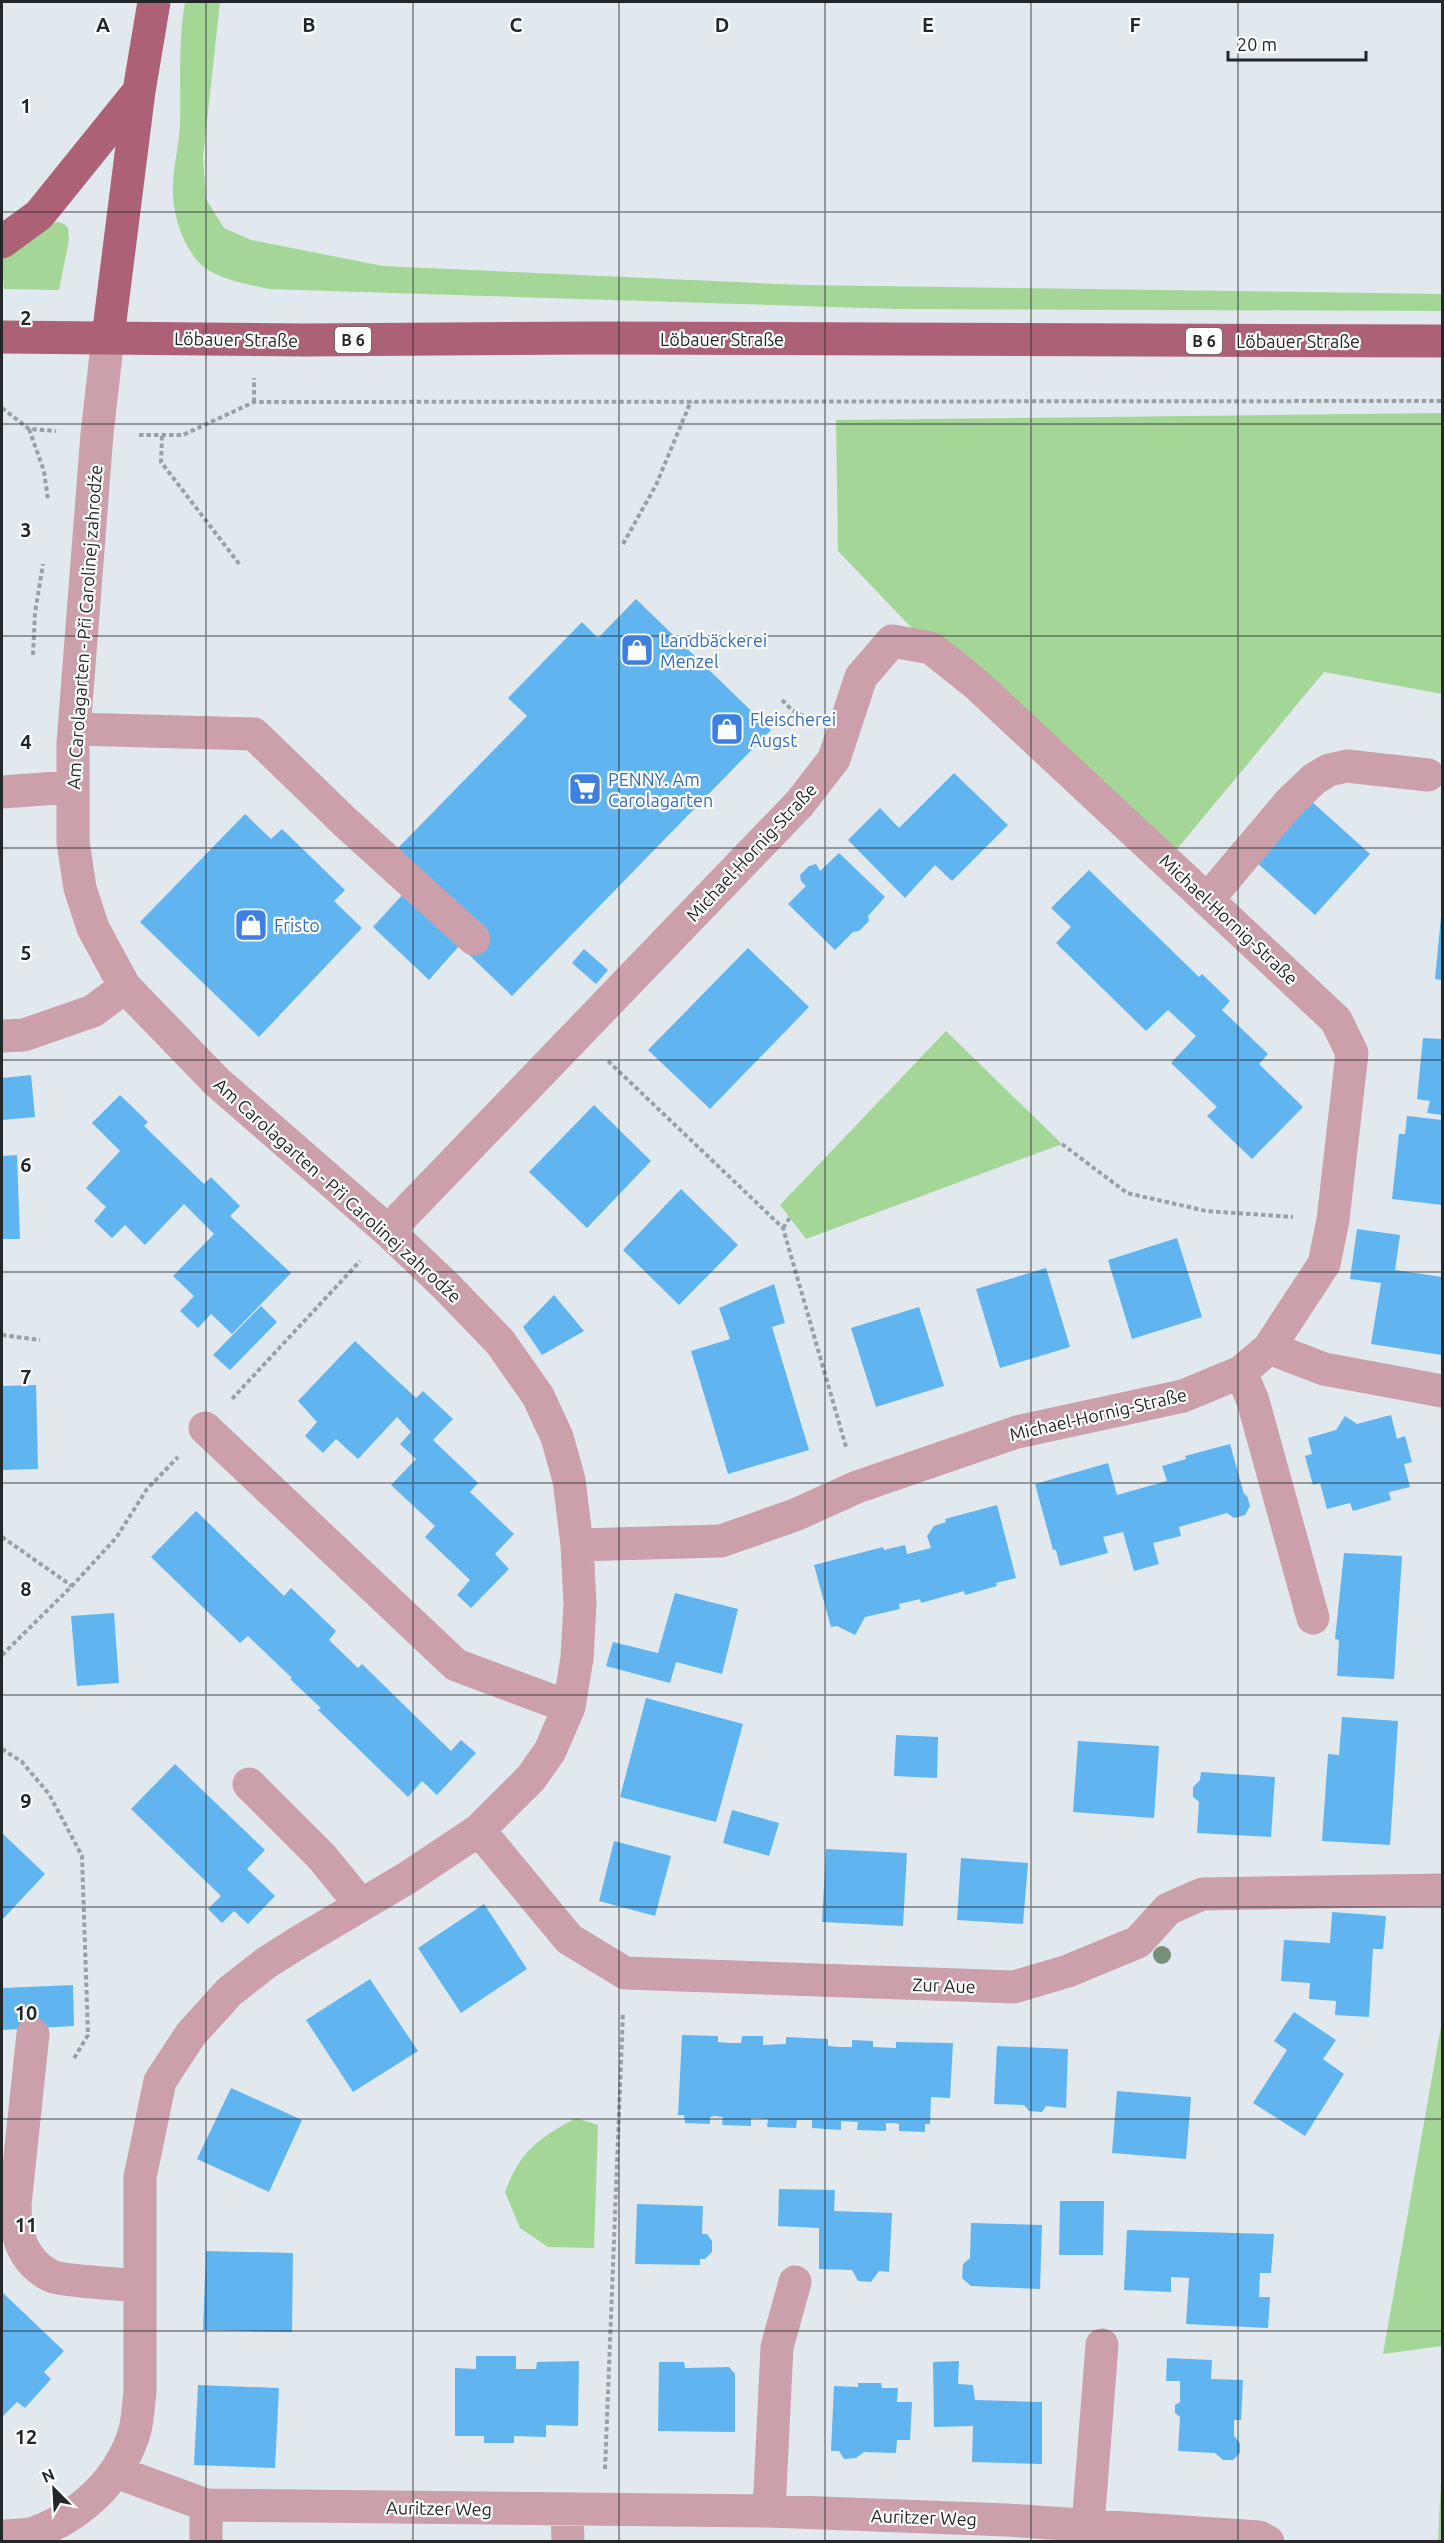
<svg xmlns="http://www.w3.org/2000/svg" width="1444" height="2543" font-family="Ubuntu,sans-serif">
	<rect width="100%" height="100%" fill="#e1e9ef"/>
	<path fill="#a4d797" d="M185,2H220L203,157L206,199L224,228L251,240L383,266L802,285L1442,294V311L897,309L268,289C247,284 221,280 204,267C182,249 171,210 173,183C174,164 179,144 180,125C181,84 178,42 185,2Z
		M58,222L64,224L68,228L69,240L59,290L4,289L2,260L51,224Z
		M1442,413V694L1324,672L1167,861L931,648L838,551L836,420Z
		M946,1031L1062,1144L806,1239L780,1205Z
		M1442,2021V2346L1383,2354Z
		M576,2118L598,2125L594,2248L548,2247L520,2228L505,2192C520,2151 539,2138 576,2118Z
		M1442,2461V2541H1438Z"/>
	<path fill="#60b5f1" d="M636,599L771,730L512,996L464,950L484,928L398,848L527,716L508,698L582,622L598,638Z
		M954,773L1008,825L952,881L935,865L905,898L848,840L880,808L899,828Z
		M1310,800L1370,854L1315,915L1255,861Z
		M245,814L271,839L282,829L345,890L334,901L362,928L259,1037L140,922Z
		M839,853L885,897L868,916L869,921L859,931L853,932L835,950L788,904L806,886L801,881L800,875L809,866L816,864L820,871Z
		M1089,870L1199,977L1202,974L1230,1001L1222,1010L1268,1054L1259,1064L1303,1107L1252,1159L1207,1116L1217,1107L1171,1063L1196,1036L1168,1010L1146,1031L1056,943L1071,927L1051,908Z
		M404,893L460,945L429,980L373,927Z
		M1441,917H1442V980L1435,979Z
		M748,948L809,1007L710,1109L648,1050Z
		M584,949L608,970L596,984L572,963Z
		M1423,1038L1442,1039V1115L1427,1113L1430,1101L1417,1099Z
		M31,1075L35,1117L2,1120V1078Z
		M120,1095L148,1122L144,1126L204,1184L211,1177L240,1206L230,1216L291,1273L232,1334L211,1314L198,1328L180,1311L194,1296L173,1276L214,1234L184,1204L145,1245L125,1225L112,1238L94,1221L106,1207L86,1188L120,1151L92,1123Z
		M594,1105L651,1161L587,1228L529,1172Z
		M1407,1116L1442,1120V1205L1392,1199L1399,1134H1405Z
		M17,1155L20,1239H2V1156Z
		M681,1189L738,1245L679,1305L623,1250Z
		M1357,1229L1400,1235L1395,1270L1442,1277V1355L1371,1344L1381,1283L1350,1279Z
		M1177,1238L1202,1317L1132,1339L1108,1260Z
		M1046,1268L1070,1347L1000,1368L976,1289Z
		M774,1284L785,1323L772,1327L809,1450L728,1474L691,1351L730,1339L719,1308Z
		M554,1295L584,1331L542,1355L523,1327Z
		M261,1306L277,1322L230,1370L213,1355Z
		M919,1307L944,1386L876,1407L851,1328Z
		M355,1341L416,1398L423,1391L453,1419L433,1440L478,1483L470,1492L514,1534L495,1554L509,1569L471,1608L457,1595L470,1580L425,1537L435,1526L391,1485L416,1459L400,1444L411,1432L397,1417L358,1459L336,1439L323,1453L305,1436L317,1422L298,1401Z
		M36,1385L38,1469L2,1470V1386Z
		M1391,1415L1397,1439L1405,1436L1412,1462L1404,1464L1410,1487L1389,1492L1391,1500L1353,1511L1350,1503L1327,1509L1320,1483L1313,1485L1305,1456L1312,1454L1308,1438L1336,1430L1345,1416L1357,1424Z
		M1230,1444L1244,1494L1247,1496L1250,1506L1245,1515L1234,1518L1227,1513L1179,1527L1181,1536L1153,1543L1159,1564L1134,1571L1123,1532L1103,1537L1108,1553L1060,1566L1056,1550H1053L1035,1484L1108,1463L1117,1495L1167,1481L1162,1466L1186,1459L1185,1456Z
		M997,1505L1016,1578L996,1583L997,1586L965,1595L964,1591L921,1603L920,1599L899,1604L900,1609L865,1617L855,1635L837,1626L831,1627L814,1565L883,1547L884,1550L905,1545L907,1554L931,1548L927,1536L934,1526L946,1522L945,1519Z
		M196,1511L284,1596L291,1588L336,1631L329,1640L358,1668L362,1664L451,1751L461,1740L476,1753L437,1795L422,1781L408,1797L318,1710L321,1708L290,1679L292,1678L248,1636L240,1643L151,1557Z
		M1344,1553L1402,1556L1394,1679L1337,1676L1339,1640L1335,1639Z
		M675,1593L738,1609L722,1674L676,1662L670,1683L606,1666L613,1642L658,1653Z
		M114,1613L119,1683L77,1686L71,1616Z
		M646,1698L743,1724L716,1822L620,1797Z
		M1342,1717L1398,1721L1390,1845L1322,1841L1328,1754L1339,1755Z
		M896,1735L938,1737L937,1778L894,1776Z
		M1078,1741L1159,1746L1154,1818L1073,1812Z
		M175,1764L265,1850L247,1869L275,1896L248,1924L234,1911L222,1923L208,1909L221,1896L131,1809Z
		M1201,1772L1275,1777L1271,1837L1197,1833L1199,1802L1193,1797V1787L1200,1780Z
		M732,1810L779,1823L769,1856L723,1843Z
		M2,1833L45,1874L2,1920Z
		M614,1841L671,1856L655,1916L599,1901Z
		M826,1849L907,1853L903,1926L822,1922Z
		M961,1858L1028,1863L1023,1924L957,1920Z
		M484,1904L527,1969L461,2013L418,1948Z
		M1332,1912L1386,1916L1383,1949H1373L1369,2017L1335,2015L1336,2001L1309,1999L1310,1983L1281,1981L1284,1940L1330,1943Z
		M370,1979L418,2051L353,2092L306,2020Z
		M73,1985L74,2026L2,2030V1988Z
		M1294,2012L1336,2040L1323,2059L1344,2074L1305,2136L1253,2103L1287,2050L1274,2041Z
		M682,2035L718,2036V2042L730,2043H741L742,2036H763V2045L786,2044V2037L828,2039V2046L839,2047H852V2040L873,2041V2047L896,2048V2042L953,2043L950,2098L931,2097L930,2124H925V2132L899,2131V2124L894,2123H886V2131L857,2130L858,2122L841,2121V2130L812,2128V2120H797L796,2128L767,2127L768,2119L751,2118V2126L722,2125L723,2117L715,2116L710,2117V2124L685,2123L684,2115H678Z
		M997,2046L1068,2049L1066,2108L1046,2106L1042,2112L1029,2111L1024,2105L994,2104Z
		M231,2088L302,2120L269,2192L197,2159Z
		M1117,2091L1191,2097L1186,2159L1112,2153Z
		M779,2189L835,2190L834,2211L892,2213L889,2272L879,2271L871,2282L858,2281L852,2270L819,2269V2228L778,2226Z
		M1060,2201H1104L1103,2255H1059Z
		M637,2204L703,2206L702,2234H707L712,2241V2252L705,2259H700V2265L635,2264Z
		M971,2223L1042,2225L1040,2289L971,2286L962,2278L963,2264L970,2258Z
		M1127,2230L1274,2234L1271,2273H1260L1259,2297H1270L1268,2328L1186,2324L1189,2278L1171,2277V2292L1124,2290Z
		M206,2251L293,2253L292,2332L203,2330Z
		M2,2292L64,2351L44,2372L51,2379L25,2408L17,2402L2,2417Z
		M476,2356H516V2369H536L537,2362L579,2361L578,2426L546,2425V2437L514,2436V2443H484V2436H455V2368L476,2369Z
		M1167,2358L1212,2360L1211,2379L1243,2380L1241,2420H1234V2436L1240,2443V2453L1233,2460H1223L1215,2453L1178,2451L1180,2417L1175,2413V2405L1180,2402V2381H1166Z
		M959,2361L958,2384L973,2385L975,2400L1042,2402V2464L972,2462L973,2426L934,2427L933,2362Z
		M659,2362H684L685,2368L729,2367L735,2374V2432L658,2431Z
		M858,2383H881L882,2388H898L897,2402H912L910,2440H897L896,2453L864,2452L856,2458L844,2459L839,2451H831L834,2386L858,2387Z
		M198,2385L279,2388L275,2468L194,2465Z"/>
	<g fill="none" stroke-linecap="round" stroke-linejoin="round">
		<path stroke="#9aa1a5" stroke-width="4" stroke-dasharray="4.5 3" stroke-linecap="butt" d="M254,402V378
			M2,408L29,429L56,431
			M29,429L44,471L48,500
			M139,435H183L254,402L1442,401
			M162,436L161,462L240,565
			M623,544L656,485L691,401
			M33,655L35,613L43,564
			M782,700L792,710L805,717
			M608,1061L783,1228L846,1447
			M1062,1144L1127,1193L1206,1211L1293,1217
			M783,1228L791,1216
			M2,1335L40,1340
			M232,1399L360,1261
			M2,1537L72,1586
			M2,1655L72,1586L116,1538L147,1489L178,1457
			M2,1749L22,1762L49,1794L82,1856L88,2035L73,2060
			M605,2469L623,2012"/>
		<path stroke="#cca0aa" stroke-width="33" d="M74,729L254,734L345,822L474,939
			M2,792L72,787
			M1208,899L1289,803L1314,779L1329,770L1347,766L1428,775
			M2,1036L24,1035L93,1011L125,987
			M388,1231L800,803L834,759L861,677L892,641L931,648L975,683L1336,1020L1352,1053L1333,1220L1324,1264L1269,1348L1241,1372L1183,1396L1017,1432L857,1487L795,1515L721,1541L577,1545
			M1269,1348L1324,1369L1442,1391
			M1241,1372L1253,1401L1313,1618
			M205,1428L456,1665L569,1707
			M249,1784L322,1857L361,1905
			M479,1830L569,1939L625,1973L1014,1987L1068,1971L1138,1942L1168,1909L1202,1894L1442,1890
			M33,2034L15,2204C15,2234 22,2261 51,2276C62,2281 122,2284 139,2286
			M116,2472L206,2505L769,2511L1007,2520L1259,2537L1268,2542
			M567,2510L568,2542
			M769,2511L777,2347L795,2282
			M1088,2525L1102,2345
			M2,2536C12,2535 24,2536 34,2533C81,2516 121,2479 135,2430C138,2419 138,2405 140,2393V2177L160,2081L191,2034L229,1992L266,1963L299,1942L407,1878L479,1830L531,1778L550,1751L569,1707L577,1658L580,1604L577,1545L569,1480L557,1437L538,1396L500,1342L446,1286L388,1231L217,1082L125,987L93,928L80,888L73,842V743L97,434L108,337
			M206,2542V2505"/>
		<path stroke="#ad6177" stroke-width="33" d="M2,242L39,215L139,91
			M2,337L305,340L599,338L1442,341
			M108,337L139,91L154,2"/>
	</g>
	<circle fill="#779077" cx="1162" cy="1955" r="9"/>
	<path fill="none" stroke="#242729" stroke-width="1.5" stroke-opacity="0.55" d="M206,2V2542M413,2V2542M619,2V2542M825,2V2542M1031,2V2542M1238,2V2542M2,212H1442M2,424H1442M2,636H1442M2,848H1442M2,1060H1442M2,1272H1442M2,1483H1442M2,1695H1442M2,1907H1442M2,2119H1442M2,2331H1442"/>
	<defs>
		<g id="shop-square" transform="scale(1.725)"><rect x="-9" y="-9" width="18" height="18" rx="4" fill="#3f7fe0" stroke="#fff"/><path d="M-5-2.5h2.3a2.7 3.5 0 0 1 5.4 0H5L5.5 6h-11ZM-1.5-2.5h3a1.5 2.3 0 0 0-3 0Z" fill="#fff"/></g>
		<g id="supermarket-square" transform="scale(1.725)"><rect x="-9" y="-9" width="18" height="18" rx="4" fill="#3f7fe0" stroke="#fff"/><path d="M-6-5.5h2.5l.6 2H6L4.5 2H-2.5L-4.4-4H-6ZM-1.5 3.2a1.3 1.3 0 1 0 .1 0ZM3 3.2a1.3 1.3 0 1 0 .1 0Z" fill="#fff"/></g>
	</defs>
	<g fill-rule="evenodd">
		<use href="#shop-square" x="637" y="650"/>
		<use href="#shop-square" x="727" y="729"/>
		<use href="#supermarket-square" x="585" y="789"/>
		<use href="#shop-square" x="251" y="925"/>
	</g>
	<g text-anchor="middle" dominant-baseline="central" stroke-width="4.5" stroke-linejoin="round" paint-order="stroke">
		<g fill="#fff" stroke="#666869" stroke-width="1.5">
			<rect x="335" y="327" width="36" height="26" rx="4.5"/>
			<rect x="1186" y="328" width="36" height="26" rx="4.5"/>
		</g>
		<g font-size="16" font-weight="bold" fill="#242729">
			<text x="353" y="340">B 6</text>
			<text x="1204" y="341">B 6</text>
		</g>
		<g font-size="18" fill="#242729" stroke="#fff">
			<text transform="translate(236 339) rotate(1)">Löbauer Straße</text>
			<text x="722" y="339">Löbauer Straße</text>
			<text x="1298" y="341">Löbauer Straße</text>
			<text transform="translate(84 627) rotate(-86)">Am Carolagarten - Při Carolinej zahrodźe</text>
			<text transform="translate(751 852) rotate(-47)">Michael-Hornig-Straße</text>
			<text transform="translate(1229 919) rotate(43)">Michael-Hornig-Straße</text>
			<text transform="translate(338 1190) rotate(42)">Am Carolagarten - Při Carolinej zahrodźe</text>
			<text transform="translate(1098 1414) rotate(-13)">Michael-Hornig-Straße</text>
			<text transform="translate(944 1985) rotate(2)">Zur Aue</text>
			<text transform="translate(439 2508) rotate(1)">Auritzer Weg</text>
			<text transform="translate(924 2517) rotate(2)">Auritzer Weg</text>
		</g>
		<g font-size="18" fill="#366cbe" stroke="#fff" text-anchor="start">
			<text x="660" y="640">Landbäckerei<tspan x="660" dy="21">Menzel</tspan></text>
			<text x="750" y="719">Fleischerei<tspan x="750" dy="21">Augst</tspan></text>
			<text x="608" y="779">PENNY. Am<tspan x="608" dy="21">Carolagarten</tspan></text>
			<text x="274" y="925">Fristo</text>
		</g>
	</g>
	<g font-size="20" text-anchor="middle" font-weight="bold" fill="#242729" stroke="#fff" stroke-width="4.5" stroke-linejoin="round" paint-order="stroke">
		<text x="103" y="32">A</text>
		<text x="309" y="32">B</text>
		<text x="516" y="32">C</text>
		<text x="722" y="32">D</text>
		<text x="928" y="32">E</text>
		<text x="1135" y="32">F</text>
		<text x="26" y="113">1</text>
		<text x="26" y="325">2</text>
		<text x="26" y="537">3</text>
		<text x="26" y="749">4</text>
		<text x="26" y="960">5</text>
		<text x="26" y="1172">6</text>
		<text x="26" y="1384">7</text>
		<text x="26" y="1596">8</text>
		<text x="26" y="1808">9</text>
		<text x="26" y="2020">10</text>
		<text x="26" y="2232">11</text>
		<text x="26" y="2444">12</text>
	</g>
	<rect width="1444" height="2543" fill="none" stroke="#242729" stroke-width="6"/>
	<g transform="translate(54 2489) rotate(336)" stroke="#ffffff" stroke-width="4.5" paint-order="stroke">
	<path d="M0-4.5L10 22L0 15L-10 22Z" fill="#242729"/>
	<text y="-9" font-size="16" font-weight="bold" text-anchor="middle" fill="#242729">N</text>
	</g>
	<path d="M1228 51v9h138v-9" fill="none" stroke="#242729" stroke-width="3"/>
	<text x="1237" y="51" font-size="18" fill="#242729" stroke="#ffffff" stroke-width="4.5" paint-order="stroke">20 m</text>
</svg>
